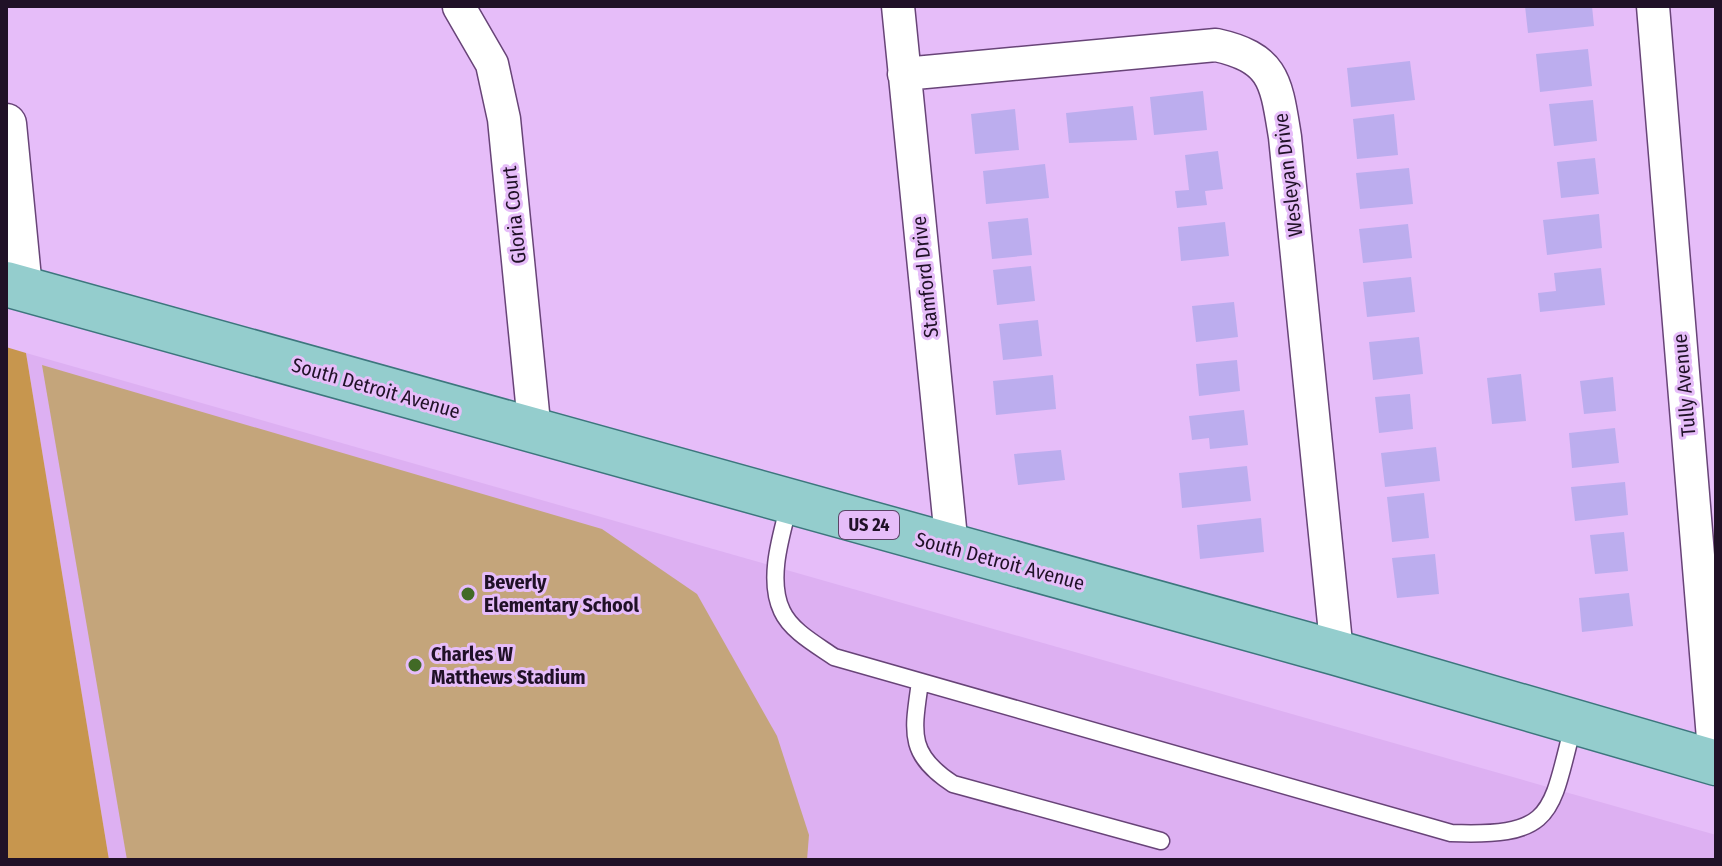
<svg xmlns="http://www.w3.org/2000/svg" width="1722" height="866" font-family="'Fira Sans Condensed',sans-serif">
	<rect width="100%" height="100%" fill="#e6bdf9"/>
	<path fill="#ddb0f2" d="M26,353L1716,835V860H109Z"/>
	<path fill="#c4a57b" d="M42,365L602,529L697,594L777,736L809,835L807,860H127Z"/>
	<path fill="#c7964e" d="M6,347L26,353L109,860H6Z"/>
	<path fill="#bcadee" d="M1525,6H1592L1594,26L1528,33Z
		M1588,49L1592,86L1540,92L1536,54Z
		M1410,61L1415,100L1351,107L1347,68Z
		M1203,91L1207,130L1154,135L1150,97Z
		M1593,100L1597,141L1554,146L1549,104Z
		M1133,106L1137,140L1069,143L1066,113Z
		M1015,109L1019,150L975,154L971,114Z
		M1394,114L1398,155L1357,159L1353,119Z
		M1218,151L1223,189L1205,191L1207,205L1177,208L1175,191L1189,190L1185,155Z
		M1595,158L1599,194L1561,198L1557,162Z
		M1045,164L1049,198L986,204L983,171Z
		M1409,168L1413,204L1360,209L1356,173Z
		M1599,214L1602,248L1547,255L1543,220Z
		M1028,218L1032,255L992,259L988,222Z
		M1225,222L1229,256L1181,261L1178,227Z
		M1408,224L1412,258L1363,263L1359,229Z
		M1031,266L1035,301L997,305L993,270Z
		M1601,268L1605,305L1540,312L1538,293L1556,291L1554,273Z
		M1411,277L1415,312L1367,317L1363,282Z
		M1234,302L1238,337L1196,342L1192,306Z
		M1038,320L1042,356L1003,360L999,324Z
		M1419,337L1423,374L1373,380L1369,342Z
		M1237,360L1240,391L1199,396L1196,364Z
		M1521,374L1526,421L1492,424L1487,378Z
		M1053,375L1056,409L996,415L993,381Z
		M1613,377L1616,411L1584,414L1580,381Z
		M1410,394L1413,429L1379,433L1375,397Z
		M1244,410L1248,445L1210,449L1209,438L1192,440L1189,416Z
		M1615,428L1619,463L1572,468L1569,433Z
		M1436,447L1440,481L1385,487L1381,453Z
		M1061,450L1065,480L1018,485L1014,454Z
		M1247,466L1251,501L1182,508L1179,473Z
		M1625,482L1628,515L1575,521L1571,487Z
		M1424,493L1429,538L1392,542L1387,497Z
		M1261,518L1264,552L1200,559L1197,525Z
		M1624,532L1628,571L1595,574L1590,535Z
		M1435,554L1439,594L1397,598L1392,558Z
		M1629,593L1633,626L1582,632L1579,598Z"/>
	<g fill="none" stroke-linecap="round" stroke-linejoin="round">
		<g stroke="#684478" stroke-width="19">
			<path id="service" d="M789,505C781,536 767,580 782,611C791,631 817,645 834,657L1451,833C1556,837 1550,814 1574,722
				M920,682C913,732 907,754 953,784L1161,841"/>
		</g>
		<g stroke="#684478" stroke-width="35">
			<path id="minor" d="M898,6L952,548
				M1653,6L1715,763
				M459,7L492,64L504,119L535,433
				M904,74L1216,45C1275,58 1276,82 1285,137L1337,653"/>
		</g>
		<g stroke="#684478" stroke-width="43">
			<path id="tertiary" d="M6,124L22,289"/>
		</g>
		<g stroke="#3d767d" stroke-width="47">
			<path id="primary" d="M6,284L1337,653L1716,763"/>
		</g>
		<use href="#service" stroke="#fff" stroke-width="16"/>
		<use href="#minor" stroke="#fff" stroke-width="32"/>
		<use href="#tertiary" stroke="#fff" stroke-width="40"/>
		<use href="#primary" stroke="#94cdcd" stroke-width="44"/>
	</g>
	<g fill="#416a26" stroke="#e6bdf9" stroke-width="3">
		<circle cx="468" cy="594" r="8"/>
		<circle cx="415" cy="665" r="8"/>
	</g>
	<g text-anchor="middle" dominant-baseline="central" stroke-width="6" stroke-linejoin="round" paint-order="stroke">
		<rect fill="#e6bdf9" stroke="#5b4566" stroke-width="2" x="839" y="511" width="60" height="28" rx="6"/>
		<g font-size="18" font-weight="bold" fill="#201127">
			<text x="869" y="525">US 24</text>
		</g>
		<g font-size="20" fill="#201127" stroke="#e6bdf9">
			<text transform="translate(1288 175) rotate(-97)">Wesleyan Drive</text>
			<text transform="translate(514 215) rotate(-96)">Gloria Court</text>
			<text transform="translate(925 277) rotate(-96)">Stamford Drive</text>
			<text transform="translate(1684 385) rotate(-95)">Tully Avenue</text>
			<text transform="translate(376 388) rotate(16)">South Detroit Avenue</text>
			<text transform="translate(1000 561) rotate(15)">South Detroit Avenue</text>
		</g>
		<g font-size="20" font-weight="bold" fill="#201127" stroke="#e6bdf9" text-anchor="start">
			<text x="484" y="582">Beverly<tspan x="484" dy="23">Elementary School</tspan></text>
			<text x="431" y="654">Charles W<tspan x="431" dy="23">Matthews Stadium</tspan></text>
		</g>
	</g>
	<rect width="1722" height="866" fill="none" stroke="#201127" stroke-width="16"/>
</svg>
